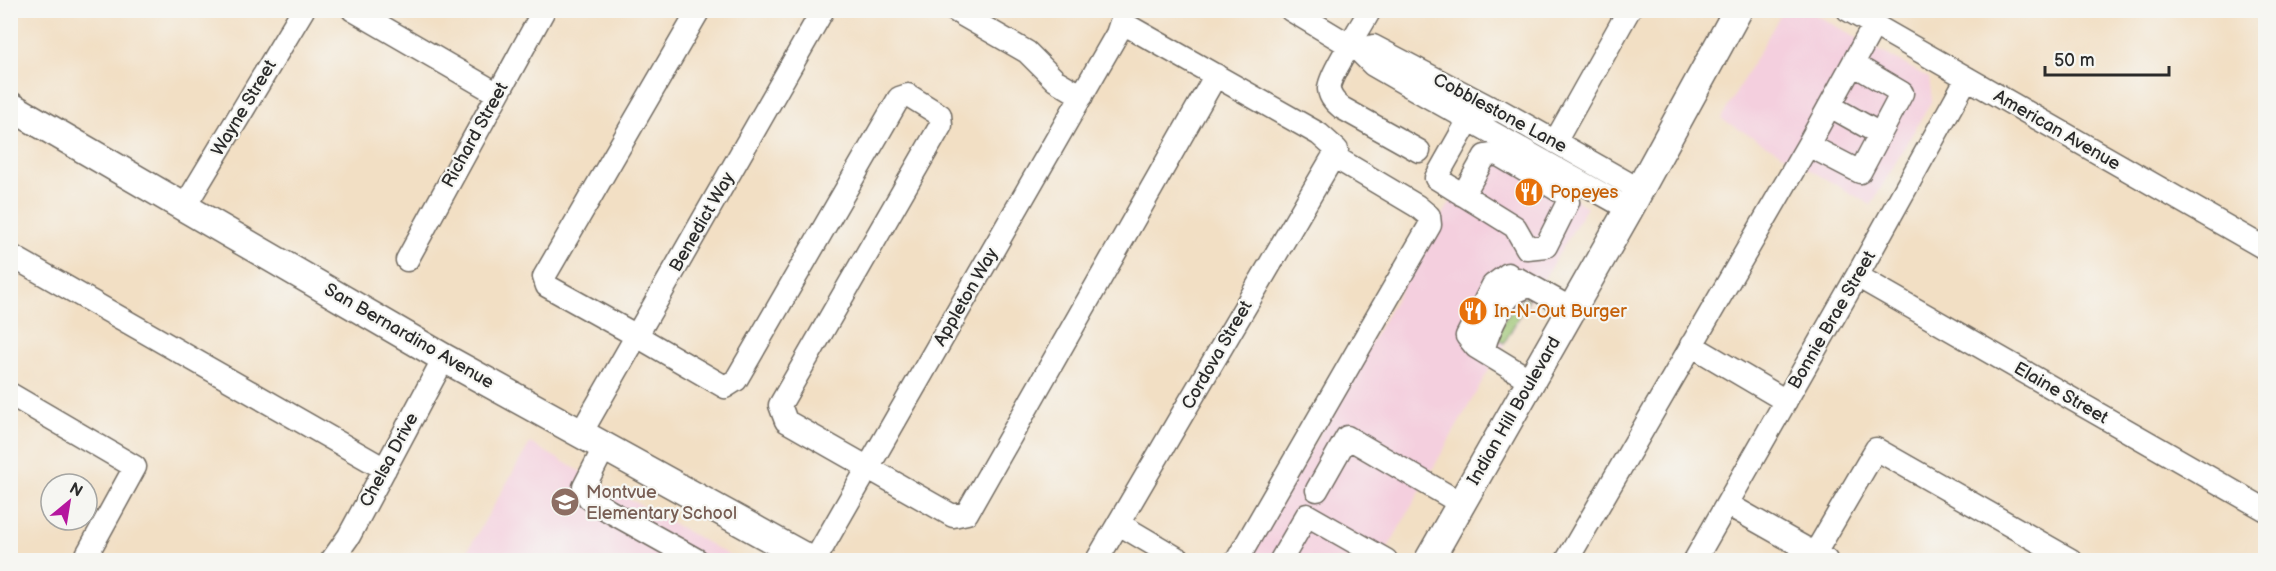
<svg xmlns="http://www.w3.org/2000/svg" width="2276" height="571" font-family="'Balsamiq Sans',sans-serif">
	<rect width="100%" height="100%" fill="#f6f6f2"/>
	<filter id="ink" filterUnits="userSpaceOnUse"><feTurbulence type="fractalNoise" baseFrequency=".0167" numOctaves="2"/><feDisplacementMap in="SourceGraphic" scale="12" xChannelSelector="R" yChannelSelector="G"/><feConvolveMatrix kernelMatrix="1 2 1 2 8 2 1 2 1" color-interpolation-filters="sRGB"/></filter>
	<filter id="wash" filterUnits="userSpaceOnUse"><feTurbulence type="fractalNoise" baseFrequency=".008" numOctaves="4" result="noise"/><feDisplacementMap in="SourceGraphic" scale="24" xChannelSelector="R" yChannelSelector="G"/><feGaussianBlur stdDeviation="1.35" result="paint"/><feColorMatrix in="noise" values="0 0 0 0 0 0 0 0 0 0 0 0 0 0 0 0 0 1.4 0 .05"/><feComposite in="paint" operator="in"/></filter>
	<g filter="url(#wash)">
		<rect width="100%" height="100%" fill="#f2dfc4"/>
		<path fill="#f4cfde" d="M1788,11H1809L1929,78L1932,100L1871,205L1721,119L1782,12Z
			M1484,142L1587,207L1486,375L1381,560H1248Z
			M530,443L738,560H462Z"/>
		<path fill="#9bc471" stroke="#63784e" stroke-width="1.5" d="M1524,297L1529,299L1504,343L1497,339L1504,320Z"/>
	</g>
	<g filter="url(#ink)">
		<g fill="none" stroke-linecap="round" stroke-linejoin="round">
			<g stroke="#716a61" stroke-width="25">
				<path id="minor" d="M353,10L498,94
					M699,10L544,277L547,286L637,336L725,387L736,380L899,98L908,95L940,115L941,125L780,405L786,421L953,516L967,513L1216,75
					M954,10L1027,52L1055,80L1082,96
					M1291,10L1359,51L1373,65L1425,95L1629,209
					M1370,10C1363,24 1327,79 1329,89C1330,98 1336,103 1342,108L1419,151
					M1848,10L2266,249
					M1359,51L1373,46L1493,109L1501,111L1640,190
					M1830,106L1880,134
					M1555,142L1629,10
					M1808,145L1860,172L1902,93L1853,64
					M1463,195L1485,156L1497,154L1563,193L1568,202L1546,246L1527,248L1515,227L1436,178L1479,102
					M185,206L303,10
					M10,255L385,469
					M407,260L544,10
					M1508,274L1493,285L1467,336L1476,347L1532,381
					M1857,276L2266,510
					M1518,279L1572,309
					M1691,345L1786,401
					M1484,352C1484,339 1500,307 1509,297C1515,291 1523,288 1530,286
					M10,394L135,467L84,560
					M581,433L823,10
					M605,446L584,487L589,498L609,511L697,560
					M1317,490L1347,437L1462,504
					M1727,504L1826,560
					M1119,524L1180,560
					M332,560L349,536L444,358
					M815,560L1117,34L1125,10
					M1097,560L1337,150L1319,134L1121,22
					M1237,560L1430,225L1429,216L1417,206L1333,156
					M1281,560L1307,515L1386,560
					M1567,560L1808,145L1874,25
					M1695,560L1857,276L1967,78
					M1811,560L1876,449L2071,560"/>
			</g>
			<g stroke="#716a61" stroke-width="31">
				<path id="major" d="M10,106L444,358L810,560
					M1429,560L1629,209L1738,10"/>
			</g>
			<use href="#minor" stroke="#fff" stroke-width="22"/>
			<use href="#major" stroke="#fff" stroke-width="28"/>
		</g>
	</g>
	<defs>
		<g id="restaurant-disc" transform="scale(1.5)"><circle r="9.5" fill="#e8710a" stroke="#f6f6f2"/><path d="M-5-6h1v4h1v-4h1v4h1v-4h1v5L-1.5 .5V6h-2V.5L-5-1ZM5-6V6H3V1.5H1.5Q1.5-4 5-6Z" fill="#fff"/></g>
		<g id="school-disc" transform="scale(1.5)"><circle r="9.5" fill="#8d6e63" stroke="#f6f6f2"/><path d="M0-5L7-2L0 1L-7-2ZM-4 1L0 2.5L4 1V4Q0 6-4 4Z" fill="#fff"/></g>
	</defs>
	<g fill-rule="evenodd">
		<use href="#restaurant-disc" x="1529" y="192"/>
		<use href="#restaurant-disc" x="1473" y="311"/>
		<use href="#school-disc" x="565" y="502"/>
	</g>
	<g text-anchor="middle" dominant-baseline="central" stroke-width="4.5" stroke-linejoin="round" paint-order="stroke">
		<g font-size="18" fill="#2b2b2b" stroke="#f6f6f2">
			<text transform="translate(244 108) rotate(-59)">Wayne Street</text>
			<text transform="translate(1500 113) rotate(28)">Cobblestone Lane</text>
			<text transform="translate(2057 130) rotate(30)">American Avenue</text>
			<text transform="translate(475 135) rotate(-61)">Richard Street</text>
			<text transform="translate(702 222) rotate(-60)">Benedict Way</text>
			<text transform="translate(966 297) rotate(-60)">Appleton Way</text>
			<text transform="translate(1832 320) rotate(-60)">Bonnie Brae Street</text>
			<text transform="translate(409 336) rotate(30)">San Bernardino Avenue</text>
			<text transform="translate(1217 355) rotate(-60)">Cordova Street</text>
			<text transform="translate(2061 393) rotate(30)">Elaine Street</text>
			<text transform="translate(1514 411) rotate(-60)">Indian Hill Boulevard</text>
			<text transform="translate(389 460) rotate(-62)">Chelsa Drive</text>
		</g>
		<g font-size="18" fill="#c56008" stroke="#f6f6f2" text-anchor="start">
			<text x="1550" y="192">Popeyes</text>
			<text x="1494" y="311">In-N-Out Burger</text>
		</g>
		<g font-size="18" fill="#785e54" stroke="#f6f6f2" text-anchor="start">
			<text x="586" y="492">Montvue<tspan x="586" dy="21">Elementary School</tspan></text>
		</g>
	</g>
	<rect width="2276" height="571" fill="none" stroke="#f6f6f2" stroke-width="36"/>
	<g transform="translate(69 502) rotate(30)"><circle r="28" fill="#f6f6f2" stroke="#a5a5a2" stroke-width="1.5"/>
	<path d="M0-4.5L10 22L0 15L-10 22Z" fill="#b5179e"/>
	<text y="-9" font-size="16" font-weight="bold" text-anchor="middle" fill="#2b2b2b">N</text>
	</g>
	<path d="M2045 66v9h124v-9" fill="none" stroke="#2b2b2b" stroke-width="3"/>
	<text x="2054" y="66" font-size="18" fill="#2b2b2b" stroke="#f6f6f2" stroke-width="4.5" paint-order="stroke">50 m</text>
</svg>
